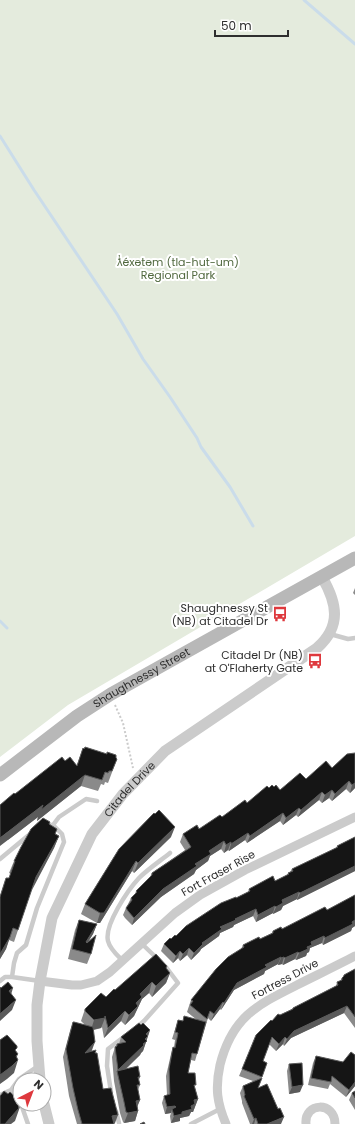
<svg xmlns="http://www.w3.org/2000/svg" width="355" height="1124" font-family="Poppins,sans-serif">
	<rect width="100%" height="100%" fill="#fff"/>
	<path fill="#e4ebdd" d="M0,0H355V536L68,705L0,757Z"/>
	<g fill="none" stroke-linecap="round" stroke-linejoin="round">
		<path stroke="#cadcea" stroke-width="3" d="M304,0L355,44
			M0,136L34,190L117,314L143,359L170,397L197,438L201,447L230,487L253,526
			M0,621L7,628"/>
		<path stroke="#cbcbcb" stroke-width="2" stroke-dasharray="2 2" stroke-linecap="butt" d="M115,705L123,723L133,768"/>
		<path stroke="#cbcbcb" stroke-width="4.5" d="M330,634L348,639L355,638
			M53,825L59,817L86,799L97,801
			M0,859L30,834
			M122,960C117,955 110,949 108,941C104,925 128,890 139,878C148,869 160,861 170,853
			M12,977L40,981
			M0,981L5,977H12L14,963L17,953L26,945L37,908L64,842L62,834L53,825H46
			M136,1028L144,1021L178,983L166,967L141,943
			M111,1092L107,1066L108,1049L125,1036
			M0,1095L11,1090
			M20,1102L11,1090L19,1079L38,1066
			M21,1104L28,1124
			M116,1111L119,1123
			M191,1124L220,1109"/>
		<path stroke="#cbcbcb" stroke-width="9" d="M40,981L72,985H81L97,981L110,972L175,913L200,895L245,870L355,817
			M226,1124C217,1103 215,1088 220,1065C232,1017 257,1005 297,985C317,975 336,966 355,956
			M306,1124C304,1102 335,1101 335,1124"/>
		<g stroke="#cbcbcb" stroke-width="11">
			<path id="s1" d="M40,1080L37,1041V1005L40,981L52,918L92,834L123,794L165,751L317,648C342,626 337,603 322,577"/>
			<path d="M44,1104L49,1124"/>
		</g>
		<path stroke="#b8b8b8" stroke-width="13" id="s2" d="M0,775L77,716L111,694L355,558"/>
	</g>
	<path fill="#8a8a8a" d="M355,588V595L353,593Z
		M83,748L117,759L108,783L105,782L104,785L101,784L98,791L81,786L37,821L38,817L8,840L15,794L65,761L77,765Z
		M347,754L355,788L350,793L346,789L332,801L329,798L322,803L319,800L298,817L296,815L283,825L280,821L247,843L245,840L229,851L228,850L224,853L221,849L210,856L208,861L196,870L194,874L161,897L132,925L125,918L123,915L126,908L131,898L135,894L136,891L150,877L152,873L185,850L180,842L183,834L199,829L222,817L247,803L269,788L274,787L280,790L332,768Z
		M49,824L56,834L59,836L54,848L32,888L14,942L9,940L6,949L0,959V896L6,878H9L11,874L9,873L14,861Z
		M171,837L134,873L132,871L100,923H97L81,914L85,904L119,849Z
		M355,837V871L297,900V899L283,906L281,910L273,914V913L256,922L253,916L234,925L233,927L220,933L219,936L201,949L200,951L191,960L187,955L180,961L178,958L173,963L161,951L164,944L171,939L236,898L248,892L249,889L275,881L287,875L288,873L290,872L292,869L336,848L337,846Z
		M355,895V926L352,928L351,931L323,945L322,943L310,948L309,952L307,953L306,956L296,960L295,959L283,965L282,964L278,965V964L265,971L264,974L234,990L221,1010L220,1009L211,1021L208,1018L197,1054L195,1061L191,1060L188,1073L195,1088L198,1099L193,1112H191L189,1116L180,1118V1121L171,1123L170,1116L171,1113L165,1114L162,1103L164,1096L167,1095L166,1076L171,1054L173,1047H174L175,1040L172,1039L178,1020L183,1021L197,1020L187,1012L191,1000L241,949L243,945L260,939L272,933L273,931L282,929L327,910Z
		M79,920L97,924L93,934L88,942L91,954L87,964L68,959L75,930Z
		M166,968L170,973L166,983L152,997L149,993L142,999L134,1016L125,1025L121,1021L104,1038L102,1027L101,1028L94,1030L92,1050V1051L95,1053L103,1089L115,1123L114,1124H77L69,1096L63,1057L70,1031L73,1022L85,1025L81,1021L85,1009L106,997L115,990Z
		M355,969V1028L344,1013L291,1038L284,1046L283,1044L276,1051L269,1044L263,1061L267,1063L258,1088L281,1124H250L242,1103V1101L240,1093L243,1086L253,1081L239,1076L242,1069L272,1021L280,1015L292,1009L293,1008L336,986L337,982L340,981L344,975Z
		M141,1025L150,1030L143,1051L141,1053L140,1055L126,1069L140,1077L139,1080L140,1085L138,1090L140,1100L137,1106L138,1111L135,1121L124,1123L123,1122L120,1113L114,1081L112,1057L115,1047L116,1046L117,1044H119L121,1037Z
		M355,1055V1086L346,1097L330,1084L328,1089L308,1085L313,1063L316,1056L343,1062Z
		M289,1064L300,1092L289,1094L287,1071Z
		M355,1091V1110L349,1100L352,1093Z"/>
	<path fill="#5b5b5b" d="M85,775L81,786L37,821L38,817L0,846V838L43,805Z
		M349,781L346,789L332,801L335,794Z
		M355,783V788L350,793L352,785Z
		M332,790L329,798L322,803L325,795Z
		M322,792L319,800L298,817L301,810Z
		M299,808L296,815L283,825L286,818Z
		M283,813L280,821L247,843L250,836Z
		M175,827L171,837L134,873L138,863Z
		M248,833L245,840L229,851L231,844Z
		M59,836L54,848L32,890L36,877Z
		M224,841L221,849L210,856L208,861L196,870L194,874L161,897L132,925L134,918L163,889L195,864L209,851Z
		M231,842L228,850L224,853L226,845Z
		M136,861L132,871L100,923H97L100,913Z
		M355,866V871L297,900L300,893Z
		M299,892L297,899L283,906L281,910L273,914L276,907L282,900Z
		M275,906L273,913L256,922L258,915Z
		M256,909L253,916L234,925L233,927L220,933L219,936L201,949L200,951L191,960L194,953L202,943L220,927L235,919Z
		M355,920V926L352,928L351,931L323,945L325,938Z
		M97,924L93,934L82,952L86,942Z
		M324,936L322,943L310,948L309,952L307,953L306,956L296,960L299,953L307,947L311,942Z
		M10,937L6,949L0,959V954Z
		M189,948L187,955L180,961L183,954Z
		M180,951L178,958L173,963L176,956Z
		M298,952L295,959L283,965L285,958Z
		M281,957L278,964L265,971L264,974L234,990L221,1010L224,1003L237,983L265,965Z
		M284,957L282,964L278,965L281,958Z
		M170,973L166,983L152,997L156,986Z
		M152,982L149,993L142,999L134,1016L125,1025L129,1015L140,994Z
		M13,988L10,998L9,991Z
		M16,1000L12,1010L0,1021V1014Z
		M223,1002L220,1009L211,1021L214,1014Z
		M347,1006L344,1013L291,1038L284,1046L287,1039L294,1031Z
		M125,1011L121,1021L104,1038L108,1028Z
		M105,1018L101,1028L91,1030L94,1020Z
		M150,1030L143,1051L141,1053L140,1055L118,1076L117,1071L146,1034Z
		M285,1037L283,1044L276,1051L279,1044Z
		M95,1042L92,1050L82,1061L85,1053Z
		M18,1054L14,1064L18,1060L14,1073L7,1079L0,1084V1075L16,1056Z
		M355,1082V1086L346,1097L349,1090Z
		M303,1085L300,1092L289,1094L292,1087Z
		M198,1099L193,1112H191L189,1116L180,1118V1121L171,1123L174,1116L182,1112L194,1100Z
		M140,1100L136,1110V1101Z
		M21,1104L15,1121L11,1124H5Z
		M175,1106L173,1112L172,1109L171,1113L165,1114L167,1107Z
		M138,1111L135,1121L124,1123L128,1113Z
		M118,1115L115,1123L111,1124L112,1116Z
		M284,1117L281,1124H267Z
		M256,1118L254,1124H252L254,1119Z"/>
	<path fill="#151515" stroke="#5b5b5b" d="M85,747L107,754V752L116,755V758L117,759L112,771H109L108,773L105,772L102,780L85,775L41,810L43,805L0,838V805L14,793L15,794L62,757L65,761L70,757L77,766L83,748L84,749Z
		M355,753V783L352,785L349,781L335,794L332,790L325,795L322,792L301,810L299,808L286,818L283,813L250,836L248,833L231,844V842L226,845L224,841L209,851L211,854L195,864L197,866L163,889L134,918L128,911L126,908L132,900L131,898L137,892L136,891L152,875V873L191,847L183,834L197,825L199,829L220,815L222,817L245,800L247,803L267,786L269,788L272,785L274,787L276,785L280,790L300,773L306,779L326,761L332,768L347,754Z
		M159,810L175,827L138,863L136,861L104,913H100L85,904L119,849L154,813L155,814Z
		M43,818L50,822L49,824L57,829L55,834L59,836L36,877L18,930L13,928L10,937L0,954V897L6,878H9L15,861H14L21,847L31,829Z
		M355,837V866L300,893L299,892L282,900L283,903L276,907L275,906L258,915L256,909L235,919L236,920L220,927L222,929L202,943L203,944L194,953L189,948L183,954L180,951L176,956L164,944L170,938L171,939L175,935L176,936L186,926L221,903L236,897V898L250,891L249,889L273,876L275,881L289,874L288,873L293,871L292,869L338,847L337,846Z
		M355,895V920L352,922L353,924L325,938L324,936L311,942L312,945L307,947L308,949L299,953L298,952L285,958L284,957L281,958V957L265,965L267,967L237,983L224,1003L223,1002L214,1014L210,1011L207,1019L190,1005L193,1001L191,1000L216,969L228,957L244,947L243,945L259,937L260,939L273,933V931L281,927L282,929L325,907L327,910Z
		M79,920L97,924L86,942L87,943L96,935L91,954L72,949Z
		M156,954L165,964L167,966L166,968L170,973L156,986L152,982L140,994L142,997L136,1003L138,1006L129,1015L125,1011L108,1028L105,1016V1018L94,1020L85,1011V1009L101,993L106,997L114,989L115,990Z
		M355,969V1017L347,1006L294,1031L287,1039L285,1037L279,1044L272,1037L263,1061L267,1063L262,1077L242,1069L256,1035L271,1020L272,1021L278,1014L280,1015L293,1009V1008L338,985L337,982L342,980V978L344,976V975Z
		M8,982L13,988L9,991L16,1000L0,1014V987L1,988Z
		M184,1016L206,1022L197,1054L192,1053L188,1073H195L196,1085H194L198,1099L194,1100L195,1104L191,1106L192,1109L182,1112V1114L174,1116L172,1109L176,1107L175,1106L167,1107L164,1096L170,1094L169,1069L173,1047L175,1048L178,1033L175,1032L178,1020L183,1021Z
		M73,1022H74L93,1027L95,1042L85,1053L96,1050L95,1053H97L103,1089L111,1088L118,1115L112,1116L114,1124H82L78,1110L73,1088L66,1049Z
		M139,1023L141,1025L143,1023L150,1030L146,1034L148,1036L145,1039L147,1041L143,1044L144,1045L118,1070L115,1047L117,1046V1044L126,1042L121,1037Z
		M7,1035L8,1036L17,1046V1048L15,1050L18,1054L16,1056L18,1060L12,1066L0,1075V1040Z
		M351,1052L355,1055V1082L349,1090L332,1076L331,1082L311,1078L316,1056L343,1062Z
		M302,1063L303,1085L292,1087L289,1064Z
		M138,1066L140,1077H138L140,1085H137L140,1100L136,1101L138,1111L128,1113L126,1112L124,1102L117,1071Z
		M262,1078L258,1088L267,1084L278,1109L280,1108L284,1117L267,1124H258L256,1118L254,1119L244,1096L245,1095L243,1086Z
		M4,1091L8,1094L10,1092L20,1101V1104H21L18,1107L19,1108L5,1124H0V1096Z
		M355,1091V1098L352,1093Z
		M144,1122L145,1124H140Z"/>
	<defs>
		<g id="bus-bare" transform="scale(1.2)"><path d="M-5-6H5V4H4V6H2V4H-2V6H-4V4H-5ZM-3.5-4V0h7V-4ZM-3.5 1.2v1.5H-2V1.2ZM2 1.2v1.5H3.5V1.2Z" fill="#de383d" stroke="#fff" stroke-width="2.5" paint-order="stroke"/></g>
	</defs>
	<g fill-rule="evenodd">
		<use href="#bus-bare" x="280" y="614"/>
		<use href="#bus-bare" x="315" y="661"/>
	</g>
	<g text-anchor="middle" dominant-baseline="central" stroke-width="4" stroke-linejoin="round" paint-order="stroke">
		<g font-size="11" fill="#50683e" stroke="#fff">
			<text x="178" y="262">ƛ̓éxətəm (tla-hut-um)<tspan x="178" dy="13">Regional Park</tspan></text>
		</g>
		<g font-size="11" fill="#2e2e2e" stroke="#fff" text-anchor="end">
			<text x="268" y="608">Shaughnessy St<tspan x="268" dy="13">(NB) at Citadel Dr</tspan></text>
			<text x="303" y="655">Citadel Dr (NB)<tspan x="303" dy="13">at O'Flaherty Gate</tspan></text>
		</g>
		<g font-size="11" fill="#2e2e2e" stroke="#fff">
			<text stroke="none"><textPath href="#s2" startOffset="172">Shaughnessy Street</textPath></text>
			<text stroke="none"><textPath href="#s1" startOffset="315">Citadel Drive</textPath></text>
			<text transform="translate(218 873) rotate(-29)">Fort Fraser Rise</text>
			<text transform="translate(285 979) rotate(-28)">Fortress Drive</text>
		</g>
	</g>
	<g transform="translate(32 1092) rotate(42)"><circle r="19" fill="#ffffff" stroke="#ababab"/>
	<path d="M0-3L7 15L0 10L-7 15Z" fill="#de383d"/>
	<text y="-6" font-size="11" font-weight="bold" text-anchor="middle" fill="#2e2e2e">N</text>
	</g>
	<path d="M215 30v6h73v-6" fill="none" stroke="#2e2e2e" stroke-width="2"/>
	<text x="221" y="30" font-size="12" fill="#2e2e2e" stroke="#ffffff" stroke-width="3" paint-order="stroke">50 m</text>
</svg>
